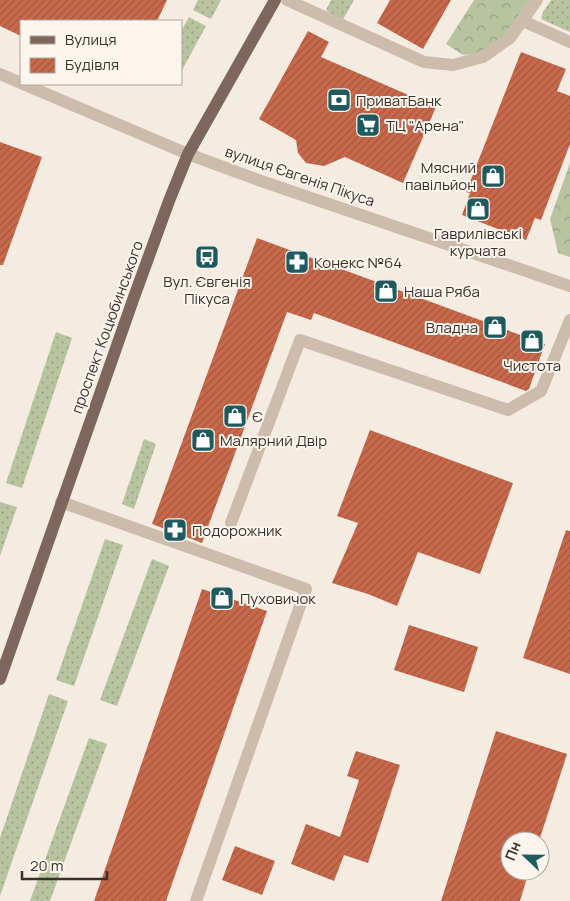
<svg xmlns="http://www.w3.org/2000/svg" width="570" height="901" font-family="Manrope,sans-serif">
	<defs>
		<pattern id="grass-dots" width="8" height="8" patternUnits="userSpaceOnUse" patternTransform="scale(1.25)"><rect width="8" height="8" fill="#b8c4a0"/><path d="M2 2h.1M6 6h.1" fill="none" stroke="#97a083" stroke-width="1.8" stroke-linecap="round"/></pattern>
		<pattern id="forest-crowns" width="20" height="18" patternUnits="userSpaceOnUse" patternTransform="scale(1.25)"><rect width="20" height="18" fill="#b8c4a0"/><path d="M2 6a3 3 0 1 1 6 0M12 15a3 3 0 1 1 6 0" fill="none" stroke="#97a083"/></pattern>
		<pattern id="building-hatch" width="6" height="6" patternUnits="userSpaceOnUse" patternTransform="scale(1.25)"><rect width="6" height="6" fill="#c8694b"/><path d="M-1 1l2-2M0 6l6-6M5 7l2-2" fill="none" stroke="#a4573f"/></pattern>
	</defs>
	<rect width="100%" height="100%" fill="#f4ebe1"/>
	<path fill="url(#grass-dots)" d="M198,0H221L211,19L193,10Z
		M331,0H354L342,21L326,10Z
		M551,0H570V32L541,19L543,12Z
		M189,17L206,26L181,72V31Z
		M56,332L72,338L22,488L6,483Z
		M144,439L156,444L134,509L122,504Z
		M0,502L17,507L0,556Z
		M105,539L123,545L74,686L56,680Z
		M152,559L169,566L117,706L100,700Z
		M49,694L68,701L0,896V838Z
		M89,738L107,744L50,901H30Z"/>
	<path fill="url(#forest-crowns)" d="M474,0H530L503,37L480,53L463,55L446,44Z
		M570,163V257L558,253L550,219Z"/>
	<path fill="url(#building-hatch)" d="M0,0H167L157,21H21V36L0,26Z
		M390,0H451L423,49L377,23Z
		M308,31L329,42L321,57L436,107L403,183L345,157L324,166L306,163L298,153L296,140L259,119Z
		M521,52L566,69L557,91L570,96V144L541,220L535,218L526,240L462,215L470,193L466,192Z
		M0,142L42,157L3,265H0Z
		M257,238L545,344L529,389L526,391L314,313L311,320L287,312L202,543L152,524Z
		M370,430L513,483L480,574L418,552L397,606L368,594L332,583L358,523L337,516Z
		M566,530L570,531V674L523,658Z
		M202,589L267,611L166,901H94Z
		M409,625L478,647L464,692L394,670Z
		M496,731L567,754L539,841H510V871H529L520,901H441Z
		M356,751L400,765L368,863L344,855L334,881L291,864L306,824L340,837L359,780L347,776Z
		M235,846L275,861L262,895L222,880Z"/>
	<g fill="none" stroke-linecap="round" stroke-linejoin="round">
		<path stroke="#cdbbac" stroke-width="12" d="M287,0L424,62L453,65L483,57L510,38L537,0
			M523,21L570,42
			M0,74L21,83
			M23,84L188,154L261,181L570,286
			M61,502L306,589L196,901
			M231,523L300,340L508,410L541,391L570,320"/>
		<path stroke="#7d675c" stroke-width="12" d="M0,679L134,297L169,201L188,154L275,0"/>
	</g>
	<defs>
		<g id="bank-square" transform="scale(1.25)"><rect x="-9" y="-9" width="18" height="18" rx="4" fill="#1f5a5e" stroke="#fbf5ee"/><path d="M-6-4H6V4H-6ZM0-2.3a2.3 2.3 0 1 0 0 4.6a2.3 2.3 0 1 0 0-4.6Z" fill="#fff"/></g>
		<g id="supermarket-square" transform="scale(1.25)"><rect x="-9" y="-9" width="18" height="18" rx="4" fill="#1f5a5e" stroke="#fbf5ee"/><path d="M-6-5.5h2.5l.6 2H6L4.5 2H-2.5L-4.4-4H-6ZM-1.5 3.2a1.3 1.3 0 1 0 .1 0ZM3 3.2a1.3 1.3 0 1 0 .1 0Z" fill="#fff"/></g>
		<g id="shop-square" transform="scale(1.25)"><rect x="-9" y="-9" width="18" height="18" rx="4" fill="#1f5a5e" stroke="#fbf5ee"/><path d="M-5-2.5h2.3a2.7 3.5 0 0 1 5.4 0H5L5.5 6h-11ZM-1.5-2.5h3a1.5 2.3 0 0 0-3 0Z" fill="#fff"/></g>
		<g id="bus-square" transform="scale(1.25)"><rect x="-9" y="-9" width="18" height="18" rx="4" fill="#1f5a5e" stroke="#fbf5ee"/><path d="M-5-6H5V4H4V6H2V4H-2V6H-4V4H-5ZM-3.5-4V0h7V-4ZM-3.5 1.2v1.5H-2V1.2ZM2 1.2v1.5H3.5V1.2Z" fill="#fff"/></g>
		<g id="pharmacy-square" transform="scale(1.25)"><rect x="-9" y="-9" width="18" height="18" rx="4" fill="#1f5a5e" stroke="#fbf5ee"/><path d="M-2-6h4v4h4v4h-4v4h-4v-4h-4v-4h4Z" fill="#fff"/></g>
	</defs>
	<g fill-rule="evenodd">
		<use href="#bank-square" x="339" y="100"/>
		<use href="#supermarket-square" x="368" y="125"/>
		<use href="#shop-square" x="493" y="176"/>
		<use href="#shop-square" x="478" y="209"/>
		<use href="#bus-square" x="207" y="257"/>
		<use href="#pharmacy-square" x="297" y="262"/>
		<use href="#shop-square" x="386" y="291"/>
		<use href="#shop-square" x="495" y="327"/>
		<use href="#shop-square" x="532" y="341"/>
		<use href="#shop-square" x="235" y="416"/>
		<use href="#shop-square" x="203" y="440"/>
		<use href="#pharmacy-square" x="175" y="530"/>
		<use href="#shop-square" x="222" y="598"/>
	</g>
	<g text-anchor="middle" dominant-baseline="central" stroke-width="4" stroke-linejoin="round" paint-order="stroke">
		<g font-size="15" fill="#3b302b" stroke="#fbf5ee" text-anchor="start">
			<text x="356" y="100">ПриватБанк</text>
			<text x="386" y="125">ТЦ "Арена"</text>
			<text x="476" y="167" text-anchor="end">Мясний<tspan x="476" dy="17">павільйон</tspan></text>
			<text x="478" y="233" text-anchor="middle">Гаврилівські<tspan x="478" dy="17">курчата</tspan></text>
			<text x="314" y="262">Конекс №64</text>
			<text x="207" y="281" text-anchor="middle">Вул. Євгенія<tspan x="207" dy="17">Пікуса</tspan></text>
			<text x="404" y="291">Наша Ряба</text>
			<text x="478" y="327" text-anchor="end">Владна</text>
			<text x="532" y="365" text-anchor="middle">Чистота</text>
			<text x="252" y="416">Є</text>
			<text x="220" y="440">Малярний Двір</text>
			<text x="192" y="530">Подорожник</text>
			<text x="240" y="598">Пуховичок</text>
		</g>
		<g font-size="15" fill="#3b302b" stroke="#fbf5ee">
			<text transform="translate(300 176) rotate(19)">вулиця Євгенія Пікуса</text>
			<text transform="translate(107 327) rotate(-70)">проспект Коцюбинського</text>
		</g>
	</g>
	<rect x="20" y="20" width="162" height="65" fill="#fbf5ee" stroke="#aea6a0"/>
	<rect x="30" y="36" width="25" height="8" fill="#7d675c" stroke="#aea6a0"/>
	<text x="65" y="45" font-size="15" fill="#3b302b">Вулиця</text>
	<rect x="30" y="58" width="25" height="15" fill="url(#building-hatch)" stroke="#aea6a0"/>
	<text x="65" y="70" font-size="15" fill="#3b302b">Будівля</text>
	<g transform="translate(525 856) rotate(292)"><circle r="24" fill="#fbf5ee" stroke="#aea6a0"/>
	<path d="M0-4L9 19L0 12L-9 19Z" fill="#1f5a5e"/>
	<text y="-8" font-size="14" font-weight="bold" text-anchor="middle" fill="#3b302b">Пн</text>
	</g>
	<path d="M22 871v8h85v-8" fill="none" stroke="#3b302b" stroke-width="2.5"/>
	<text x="30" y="871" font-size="15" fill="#3b302b" stroke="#fbf5ee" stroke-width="4" paint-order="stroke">20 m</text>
</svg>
